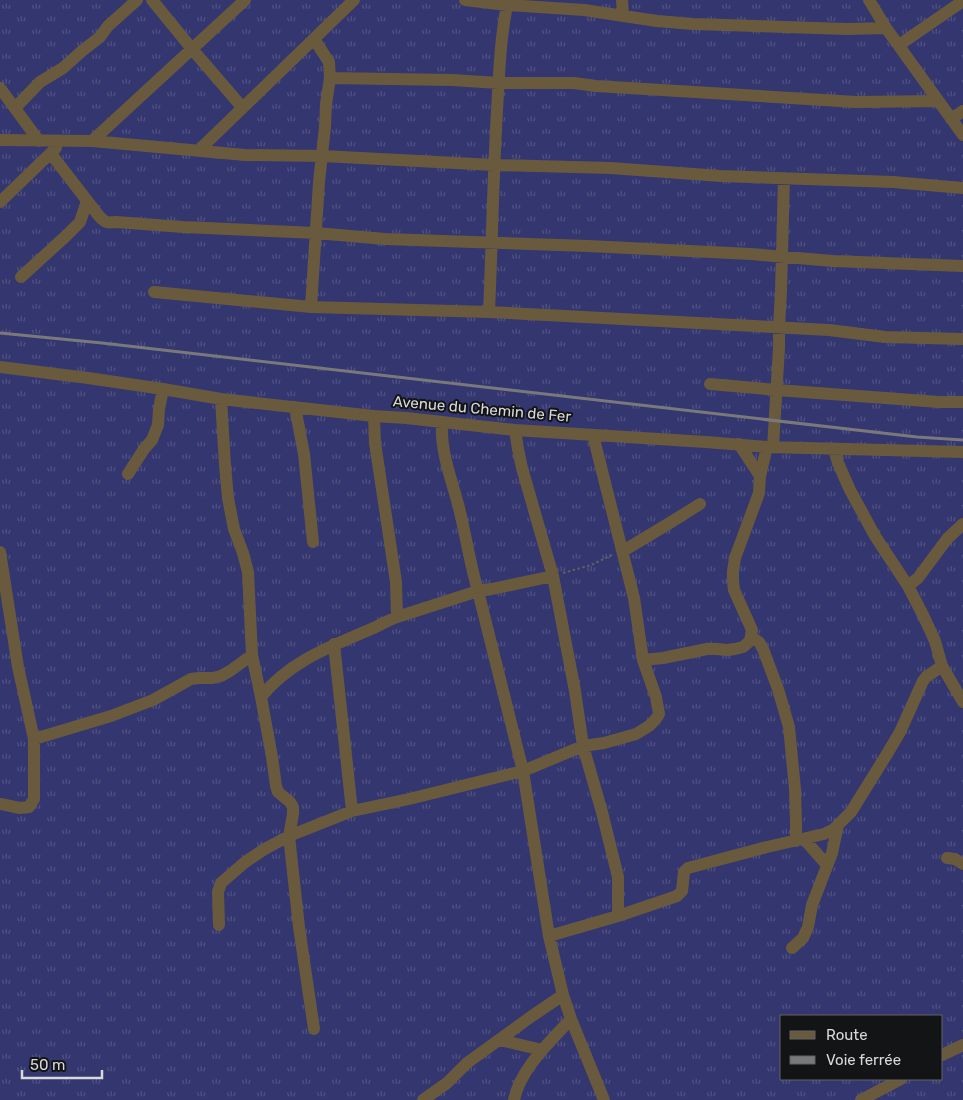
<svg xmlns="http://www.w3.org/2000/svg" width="963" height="1100" font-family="Rubik,sans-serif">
	<defs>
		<pattern id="grass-tufts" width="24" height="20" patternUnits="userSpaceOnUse" patternTransform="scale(1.25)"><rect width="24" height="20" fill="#34366f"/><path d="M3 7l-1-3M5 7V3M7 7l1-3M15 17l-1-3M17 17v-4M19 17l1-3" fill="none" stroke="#515283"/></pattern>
	</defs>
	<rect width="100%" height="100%" fill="#2a2b2e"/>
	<path fill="url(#grass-tufts)" fill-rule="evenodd" d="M0,0H963V1100H0ZM782,1016H942V1079H782Z"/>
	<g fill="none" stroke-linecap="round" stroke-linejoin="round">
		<path stroke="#5f6063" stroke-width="2" stroke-dasharray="2.5 2.5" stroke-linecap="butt" d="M563,573L591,565L612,555"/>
		<path stroke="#695a3e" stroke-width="12" d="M152,0L192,49L242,107
			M465,0L507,5L584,10L657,21L693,24L847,29L886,28
			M622,0L623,15
			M869,0L886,28L963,135
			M314,39L329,62L330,78
			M899,45L963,1
			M0,88L39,141
			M15,108L40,82L63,68L82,51L100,37L108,26L137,0
			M951,119L963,111
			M0,140L92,141L245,155L323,156L494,165L610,168L721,176L893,182L963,188
			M92,141L245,0
			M198,151L354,0
			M51,154L99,216C105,223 108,223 116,222L183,227L316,233L385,239L588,246L751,254L833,261L963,266
			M0,202L56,148
			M21,277L66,236L80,222L87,201
			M154,292L311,307L489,312L829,330L885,337L963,339
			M311,307L319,182L325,127L326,104L330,78L452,80L499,83H574L596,86L856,102L938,101
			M489,312C492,245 493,178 497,111C499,76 500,40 507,5
			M0,367L88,378L163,389L221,399L374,416L406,418L515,430L706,442L767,447L963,452
			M710,384L777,390L939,402H963
			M221,399L225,465L228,498L234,529L243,553L248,572L252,655L261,697
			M295,407L304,454L313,542
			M442,422C440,452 452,480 459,508C466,536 470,564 478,591L492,589L553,576
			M515,430L518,449L522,468L553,576L575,691L583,746L602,812L618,877V916
			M739,444L760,476
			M773,447L779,348V327L781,291L784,178
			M834,449L838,463L850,490L875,536L908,586L923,615L935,641L942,666L963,702
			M128,474L144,449L152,440L158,425L159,409L163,389
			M623,551L668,524L700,504
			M0,552L18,667L34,739V799L29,807L20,808L0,804
			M908,586L918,578L947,539L963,524
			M397,617L478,591L523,771L549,936L563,995L571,1019L604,1100
			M751,637L759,642L763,649L778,689L789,727L795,789L796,824V841
			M334,644L352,811
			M643,660L663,658L707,649H717L727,650L735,649L743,647L750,641L752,630L734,590L733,581V571L735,558L759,493L760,476L767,447
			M34,739L111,716L153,700L191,679L199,678H212L221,676L230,671L252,655
			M804,839L827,865
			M947,858L955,859L963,864
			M219,925L218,892L221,883L244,863L263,850L289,836L352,811L409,799L523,771L583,746L604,743L636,734L649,726L656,719L659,714L656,697L643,660L634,598L593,435
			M549,936L618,916L677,896L682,891L684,872L688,868L767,847L824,834L834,829L851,812L887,754L900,732L923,681L926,677L942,666
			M792,948L803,938L808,927L812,905L832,853L838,825
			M314,1029L299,927L289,836L293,814V807L290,802L278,792L276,786L272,757L261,697C289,662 329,647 369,630C378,626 387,621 397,617L396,582L375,443L374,416
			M500,1040L542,1050
			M942,1055L963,1045
			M423,1100L447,1083L467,1063L532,1016L563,995
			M514,1100C520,1069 550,1042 571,1019
			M861,1100L901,1079"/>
		<path stroke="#79797c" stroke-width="3" d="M0,333L102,343L917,437L963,440"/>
	</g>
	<g text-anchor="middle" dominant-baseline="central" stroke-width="4" stroke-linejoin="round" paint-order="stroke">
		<g font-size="15" fill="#d9d9db" stroke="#131415">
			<text transform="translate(482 409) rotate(5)">Avenue du Chemin de Fer</text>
		</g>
	</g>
	<rect x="780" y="1015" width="162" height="65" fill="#131415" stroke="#626364"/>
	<rect x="790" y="1031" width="25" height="8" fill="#695a3e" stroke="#626364"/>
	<text x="826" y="1040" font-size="15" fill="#d9d9db">Route</text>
	<rect x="790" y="1056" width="25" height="8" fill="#79797c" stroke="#626364"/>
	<text x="826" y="1065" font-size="15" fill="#d9d9db">Voie ferrée</text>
	<path d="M22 1070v8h80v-8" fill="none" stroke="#d9d9db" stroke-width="2.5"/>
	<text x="30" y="1070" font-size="15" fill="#d9d9db" stroke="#131415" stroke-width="4" paint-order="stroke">50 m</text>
</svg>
